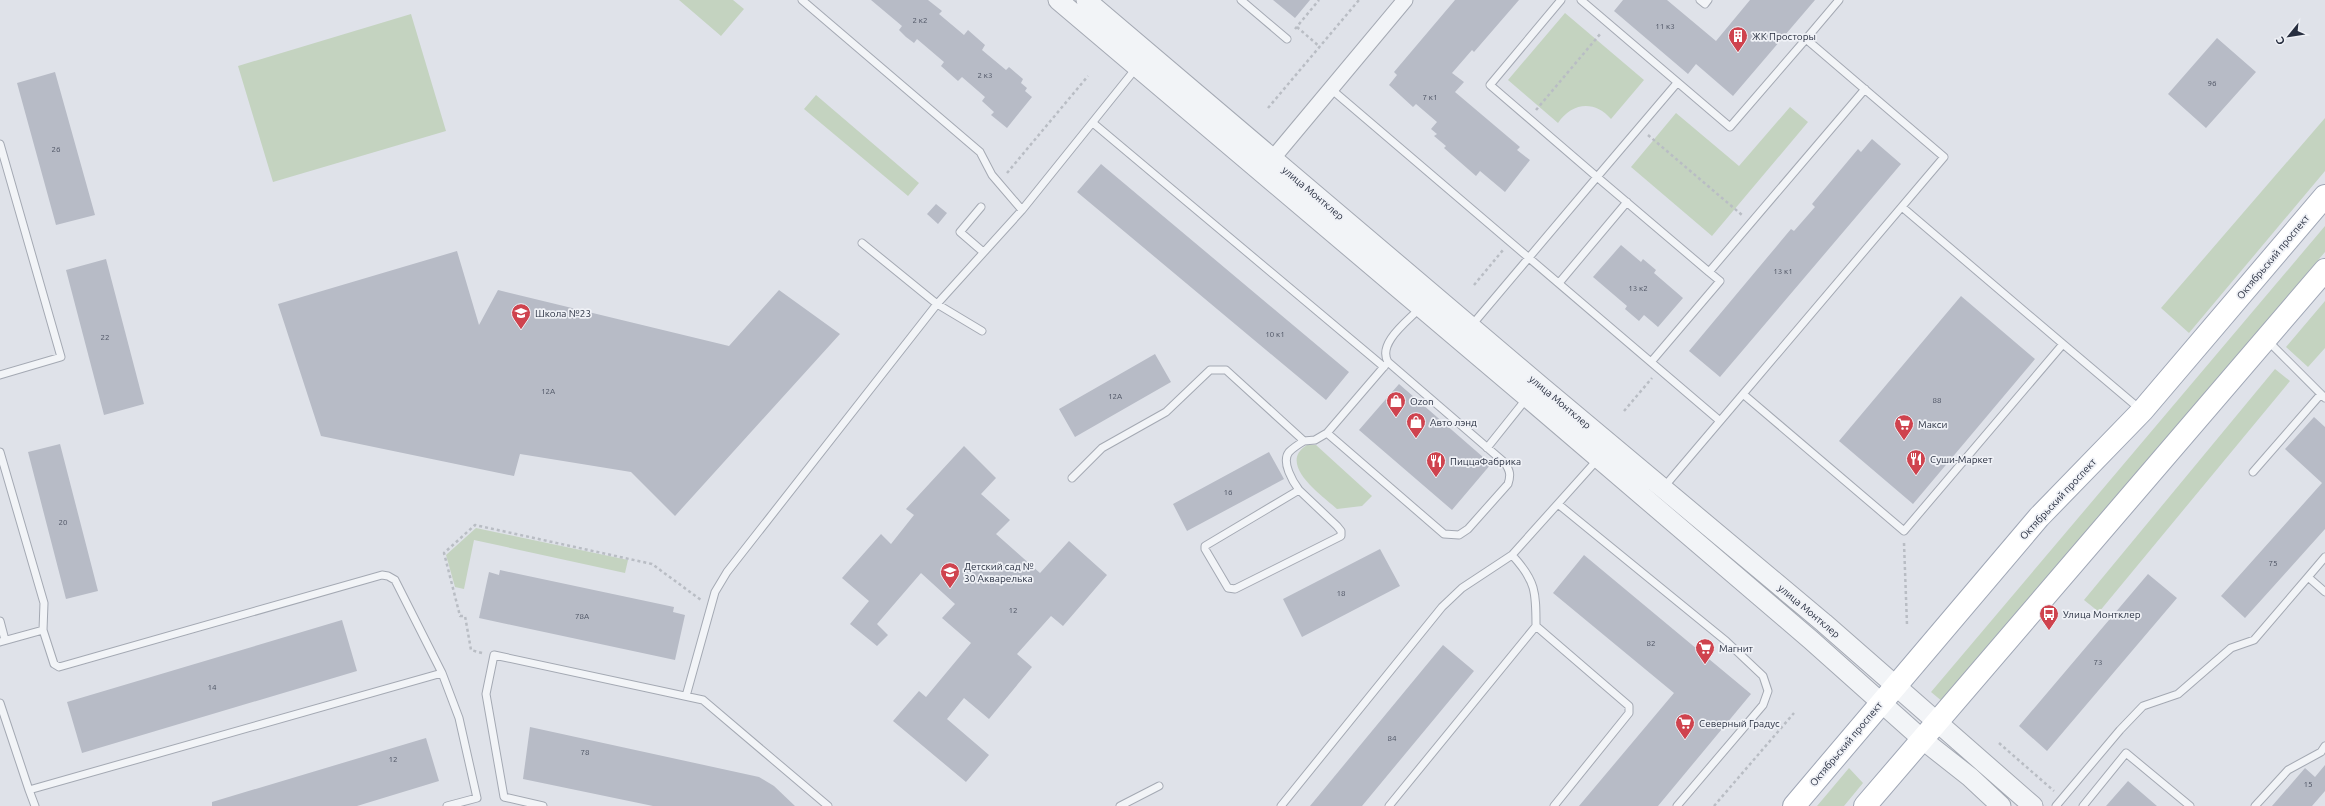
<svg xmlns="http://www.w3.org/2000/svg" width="2325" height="806" font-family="Ubuntu,sans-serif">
	<rect width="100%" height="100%" fill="#dfe2e9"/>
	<path fill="#c4d3c0" d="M679,0H733L744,9L721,36Z
		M1565,13L1644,80L1611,119C1595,100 1572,102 1558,123L1508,80Z
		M411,14L446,131L273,182L238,66Z
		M816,95L919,183L908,196L804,109Z
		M1790,107L1808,122L1712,236L1631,167L1676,113L1739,166Z
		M2325,118V171L2189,333L2161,308Z
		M2325,226V252L1943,702L1931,692Z
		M2325,301V348L2308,367L2286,347Z
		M2275,369L2290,381L2099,612L2084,600Z
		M1307,445H1316L1372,496L1362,506L1337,509C1323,496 1276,464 1307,445Z
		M476,528L628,560L625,573L474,540L464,589L455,587L446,555Z
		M1849,768L1863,783L1844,806H1817Z"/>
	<path fill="#b7bbc6" d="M871,0H928L942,11L939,14L964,35L968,30L985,45L982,50L1006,70L1009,67L1023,79L1021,83L1027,88L1025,91L1032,97L1007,128L991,115L994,112L982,101L985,97L962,77L958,81L941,66L944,62L917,39L914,43L906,37L899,30L902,26Z
		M1273,0H1310L1295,18Z
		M1455,0H1519L1474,52L1472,50L1452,73L1464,82L1455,92L1520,147L1517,150L1530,160L1505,192L1480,171L1476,176L1444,148L1446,146L1434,136L1437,134L1431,129L1437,122L1416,104L1413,107L1389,85L1397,75L1394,72Z
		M1623,0H1667L1716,41L1750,0H1815L1733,96L1696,64L1688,74L1614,11Z
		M2217,38L2256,72L2206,128L2168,94Z
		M55,72L95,215L56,225L17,83Z
		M1872,139L1901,164L1720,377L1689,351L1791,229L1794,231L1815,207L1812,204L1858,149L1861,152Z
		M1101,164L1349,372L1326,400L1077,192Z
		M936,204L947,213L938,224L927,214Z
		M1621,245L1641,262L1643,259L1656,270L1654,273L1683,298L1658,327L1644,315L1639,321L1625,309L1627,306L1593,277Z
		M457,251L479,325L498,290L729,346L779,290L840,334L675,516L631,472L520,454L514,476L321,436L278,304Z
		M106,259L144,404L104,415L66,270Z
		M1961,296L2035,359L1913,504L1839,441Z
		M1155,354L1171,382L1075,437L1059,409Z
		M1399,384L1491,464L1452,510L1359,430Z
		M2314,417L2325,427V529L2245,618L2221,596L2322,483L2285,449Z
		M60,444L98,591L66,599L28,452Z
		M964,446L996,478L981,494L1010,520L996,534L1040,573L1069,541L1107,575L1063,626L1051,616L1017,654L1032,667L989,719L964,698L947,719L989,755L966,782L893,721L919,691L926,697L971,643L942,618L955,604L921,573L877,624L888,635L877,646L850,624L869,601L842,578L881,534L891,544L914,515L906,509Z
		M1269,452L1284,479L1187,531L1173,504Z
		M1380,549L1400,586L1302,637L1283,599Z
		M1584,555L1751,694L1658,806H1579L1674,693L1553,593Z
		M500,570L674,607L673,612L685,615L675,660L479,618L489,572L499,575Z
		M2148,574L2177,598L2047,751L2019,726Z
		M342,620L357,671L82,753L67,702Z
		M1443,645L1474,671L1362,806H1310Z
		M530,727L759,777L774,786L795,806H653L523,779Z
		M426,738L439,781L357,806H212V802Z
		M2325,765V791L2312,806H2272L2305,768L2315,777Z
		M2128,781L2157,806H2106Z"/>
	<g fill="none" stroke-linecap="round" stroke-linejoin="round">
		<g stroke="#a4a9b3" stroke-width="9">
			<path id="service" d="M802,0L980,152L992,175L1022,210
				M1241,0L1287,39
				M1561,0L1490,85L1597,177L1677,83
				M1581,0L1730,127L1806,39L1944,157L1743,394
				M1700,0L1705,4L1708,0
				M1806,39L1839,0
				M1331,89L1720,421
				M1093,123L1384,367
				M0,144L61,357L0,375
				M981,207L960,232L982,251
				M1902,207L2063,344
				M862,243L937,304L982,331
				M1559,283L1627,202
				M1472,325L1597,177L1709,272L1865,89
				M2267,340L2325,398
				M1651,362L1720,281L1709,272
				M1327,433L1444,534L1459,535L1468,529L1508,484C1511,475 1510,471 1505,463L1388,362C1377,343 1408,321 1420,308
				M1487,448L1527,398
				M0,452L44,603L43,630L54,664L59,667L382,575L388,576L395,580L442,673
				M2253,472L2321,394
				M1072,478L1102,448L1166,412L1210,370H1226L1304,441L1315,440L1327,433L1388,362
				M1664,487L1743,394L1904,531L2063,344L2141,410
				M1299,490L1337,526L1341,531V536L1235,589L1228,588L1205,549V546L1299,490C1293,482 1281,462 1289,452C1293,448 1299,444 1304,441
				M1558,504L1726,641L1763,676L1768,691L1763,705L1677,806
				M2325,557L2308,577L2325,592
				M0,621L5,640
				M0,642L43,630
				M686,696L715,592L727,572L937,304L1022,210L1137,67
				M0,703L29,790L442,673L459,718L477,798L447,806
				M29,790L35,806
				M543,806L504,797L486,694L494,655L703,700L828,806
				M1120,806L1159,786
				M1281,806L1442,607L1462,588L1512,555
				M1389,806L1536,626
				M1554,806L1629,713V706L1536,626C1536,592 1536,581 1512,555L1598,459
				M2056,806L2120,730L2143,706L2178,694L2231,648L2254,640L2308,577
				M2083,806L2126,753L2190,806
				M2255,806L2288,770L2321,752L2325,746"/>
		</g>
		<g stroke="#a4a9b3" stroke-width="17">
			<path id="minor" d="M1273,158L1405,0"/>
		</g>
		<g stroke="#a4a9b3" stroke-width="21">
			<path id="tertiary" d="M1058,0L1528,398L1811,640L1923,740L1970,777L2001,806
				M1086,0L1542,387L1824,623L2033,806"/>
		</g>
		<g stroke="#9fa6b5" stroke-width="24">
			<path id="primary" d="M1794,806L2039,517L2142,411L2325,196
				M1865,806L2325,270"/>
		</g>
		<path stroke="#b9bdc4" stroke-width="2.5" stroke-dasharray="3 3" stroke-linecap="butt" d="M1297,27L1320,47
			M1295,29L1319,0
			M1268,108L1359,0
			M1536,110L1601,33
			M1648,135L1742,215
			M1007,173L1088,76
			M1474,285L1503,250
			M1624,411L1652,378
			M1904,543L1907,625
			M482,653L471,650L465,616H460L444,553L475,525L652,564L701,600
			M1999,743L2054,791
			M1714,806L1794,713"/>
		<use href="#service" stroke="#f2f4f7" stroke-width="7"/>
		<use href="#minor" stroke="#f2f4f7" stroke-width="15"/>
		<use href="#tertiary" stroke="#f2f4f7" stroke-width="19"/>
		<use href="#primary" stroke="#fff" stroke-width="22"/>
	</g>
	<defs>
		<g id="building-pin" transform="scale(1)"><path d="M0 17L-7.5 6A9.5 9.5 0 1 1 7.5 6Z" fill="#cf434e" stroke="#eff1f6"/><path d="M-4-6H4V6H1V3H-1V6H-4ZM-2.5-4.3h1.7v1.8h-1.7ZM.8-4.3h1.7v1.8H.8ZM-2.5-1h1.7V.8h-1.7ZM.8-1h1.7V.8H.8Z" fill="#fff"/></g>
		<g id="school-pin" transform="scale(1)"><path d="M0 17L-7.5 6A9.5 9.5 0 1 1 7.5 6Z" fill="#cf434e" stroke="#eff1f6"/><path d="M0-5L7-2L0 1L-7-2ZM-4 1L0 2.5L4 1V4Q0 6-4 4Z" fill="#fff"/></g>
		<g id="shop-pin" transform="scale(1)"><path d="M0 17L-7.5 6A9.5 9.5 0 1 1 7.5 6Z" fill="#cf434e" stroke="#eff1f6"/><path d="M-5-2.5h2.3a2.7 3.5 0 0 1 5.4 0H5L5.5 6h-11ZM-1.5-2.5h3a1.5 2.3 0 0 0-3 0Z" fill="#fff"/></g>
		<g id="supermarket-pin" transform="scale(1)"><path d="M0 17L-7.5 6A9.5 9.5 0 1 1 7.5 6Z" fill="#cf434e" stroke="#eff1f6"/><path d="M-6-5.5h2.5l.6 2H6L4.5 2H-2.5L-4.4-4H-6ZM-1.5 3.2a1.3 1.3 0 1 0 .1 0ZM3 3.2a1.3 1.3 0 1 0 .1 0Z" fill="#fff"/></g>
		<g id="restaurant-pin" transform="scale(1)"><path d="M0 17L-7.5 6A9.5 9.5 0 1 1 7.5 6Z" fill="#cf434e" stroke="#eff1f6"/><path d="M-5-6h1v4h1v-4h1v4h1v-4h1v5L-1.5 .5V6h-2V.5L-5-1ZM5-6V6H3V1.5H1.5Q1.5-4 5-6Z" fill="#fff"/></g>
		<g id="bus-pin" transform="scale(1)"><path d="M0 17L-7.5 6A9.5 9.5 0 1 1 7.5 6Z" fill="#cf434e" stroke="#eff1f6"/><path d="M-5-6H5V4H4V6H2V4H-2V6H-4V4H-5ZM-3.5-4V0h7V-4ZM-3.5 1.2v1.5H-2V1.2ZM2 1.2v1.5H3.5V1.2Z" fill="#fff"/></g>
	</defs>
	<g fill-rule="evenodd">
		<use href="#building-pin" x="1738" y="36"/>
		<use href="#school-pin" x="521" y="313"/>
		<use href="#shop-pin" x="1396" y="401"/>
		<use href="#shop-pin" x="1416" y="422"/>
		<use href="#supermarket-pin" x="1904" y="424"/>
		<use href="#restaurant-pin" x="1916" y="459"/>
		<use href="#restaurant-pin" x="1436" y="461"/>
		<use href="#school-pin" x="950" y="572"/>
		<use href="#bus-pin" x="2049" y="614"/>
		<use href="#supermarket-pin" x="1705" y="648"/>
		<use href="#supermarket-pin" x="1685" y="723"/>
	</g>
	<g text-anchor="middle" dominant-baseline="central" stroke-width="3.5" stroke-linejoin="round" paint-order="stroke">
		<g font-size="8" fill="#4c5262">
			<text x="920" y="20">2 к2</text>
			<text x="1665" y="26">11 к3</text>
			<text x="985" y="75">2 к3</text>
			<text x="2212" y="83">96</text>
			<text x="1430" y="97">7 к1</text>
			<text x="56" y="149">26</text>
			<text x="1783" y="271">13 к1</text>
			<text x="1638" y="288">13 к2</text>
			<text x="1275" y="334">10 к1</text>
			<text x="105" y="337">22</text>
			<text x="548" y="391">12А</text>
			<text x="1115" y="396">12А</text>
			<text x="1937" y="400">88</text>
			<text x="1228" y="492">16</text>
			<text x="63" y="522">20</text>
			<text x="2273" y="563">75</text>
			<text x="1341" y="593">18</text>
			<text x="1013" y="610">12</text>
			<text x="582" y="616">78А</text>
			<text x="1651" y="643">82</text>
			<text x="2098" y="662">73</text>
			<text x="212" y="687">14</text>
			<text x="1392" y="738">84</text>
			<text x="585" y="752">78</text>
			<text x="393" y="759">12</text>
			<text x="2308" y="784">15</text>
		</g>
		<g font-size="10" fill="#282f40" stroke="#eff1f6" text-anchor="start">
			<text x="1752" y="36">ЖК Просторы</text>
			<text x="535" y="313">Школа №23</text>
			<text x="1410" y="401">Ozon</text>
			<text x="1430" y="422">Авто лэнд</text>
			<text x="1918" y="424">Макси</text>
			<text x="1930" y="459">Суши-Маркет</text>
			<text x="1450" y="461">ПиццаФабрика</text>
			<text x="964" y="566">Детский сад №<tspan x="964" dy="12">30 Акварелька</tspan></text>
			<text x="2063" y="614">Улица Монтклер</text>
			<text x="1719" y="648">Магнит</text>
			<text x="1699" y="723">Северный Градус</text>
		</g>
		<g font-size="10" fill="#282f40" stroke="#eff1f6">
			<text transform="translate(1313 193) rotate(40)">улица Монтклер</text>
			<text transform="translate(2273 257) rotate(-50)">Октябрьский проспект</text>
			<text transform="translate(1560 402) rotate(40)">улица Монтклер</text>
			<text transform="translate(2058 499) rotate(-47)">Октябрьский проспект</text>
			<text transform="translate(1809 611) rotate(40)">улица Монтклер</text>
			<text transform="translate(1846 744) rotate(-50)">Октябрьский проспект</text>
		</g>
	</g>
	<g transform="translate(2289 36) rotate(240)" stroke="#eff1f6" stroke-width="3" paint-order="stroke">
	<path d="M0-3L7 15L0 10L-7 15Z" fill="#282f40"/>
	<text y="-6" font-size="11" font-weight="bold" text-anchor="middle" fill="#282f40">С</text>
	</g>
</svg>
